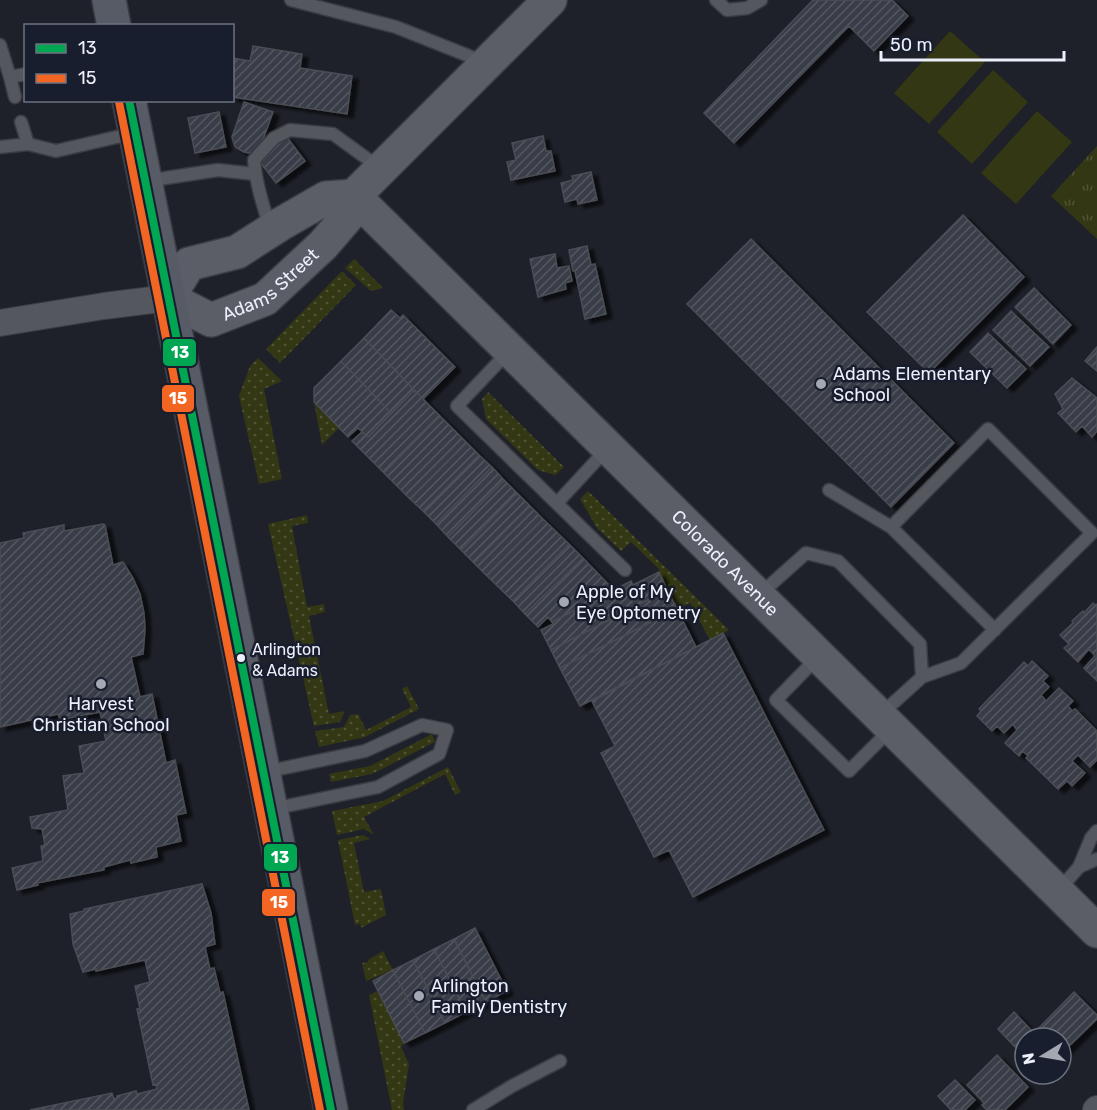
<svg xmlns="http://www.w3.org/2000/svg" width="1097" height="1110" font-family="Rubik,sans-serif">
	<defs>
		<pattern id="grass-dots" width="8" height="8" patternUnits="userSpaceOnUse" patternTransform="scale(1.5)"><rect width="8" height="8" fill="#333713"/><path d="M2 2h.1M6 6h.1" fill="none" stroke="#515436" stroke-width="1.8" stroke-linecap="round"/></pattern>
		<pattern id="park-tufts" width="24" height="20" patternUnits="userSpaceOnUse" patternTransform="scale(1.5)"><rect width="24" height="20" fill="#333713"/><path d="M3 7l-1-3M5 7V3M7 7l1-3M15 17l-1-3M17 17v-4M19 17l1-3" fill="none" stroke="#515436"/></pattern>
		<pattern id="building-hatch" width="6" height="6" patternUnits="userSpaceOnUse" patternTransform="scale(1.5)"><rect width="6" height="6" fill="#383c46"/><path d="M-1 1l2-2M0 6l6-6M5 7l2-2" fill="none" stroke="#555862"/></pattern>
		<filter id="shadow"><feDropShadow dx="6" dy="4" stdDeviation="1.5" flood-color="#0009"/></filter>
	</defs>
	<rect width="100%" height="100%" fill="#1e2129"/>
	<path fill="url(#grass-dots)" d="M354,259L383,288L371,291L345,268Z
		M342,271L356,285L280,363L266,349Z
		M258,358L282,381L264,389L282,479L259,484L239,396L250,366Z
		M488,392L564,467L555,475L538,470L486,419L482,399Z
		M314,402L339,428L322,445Z
		M588,491L729,630L710,640L690,603L677,609L659,572V569L631,542L621,551L597,528L580,499Z
		M307,515L308,523L292,526L307,607L324,604L325,612L309,616L329,714L345,711L340,722L314,726L268,524Z
		M407,686L419,709L365,737L319,747L315,731L344,727L350,715L358,714L366,730L411,707L402,689Z
		M432,734L435,742L372,774L331,782L329,774L370,766Z
		M448,767L461,792L455,795L445,774L364,817L374,835L364,829L337,835L332,811L383,801Z
		M363,835L370,839L354,843L364,892L381,889L386,915L361,928L360,924L355,925L338,840Z
		M383,951L393,970L366,981L362,963L368,962V960Z
		M377,991L404,1043L401,1047L409,1064L403,1104L404,1110H392L369,995Z"/>
	<path fill="url(#park-tufts)" d="M1097,146V239L1051,196Z"/>
	<path fill="#333713" d="M950,31L985,62L929,124L894,93Z
		M993,70L1028,102L972,164L937,132Z
		M1037,111L1072,142L1016,204L981,173Z"/>
	<path fill="url(#building-hatch)" stroke="#4b4d55" stroke-width="1.5" filter="url(#shadow)" d="M813,0H892L908,16L874,51L849,26L734,143L704,113Z
		M253,46L302,54L300,68L352,76L347,114L232,97V58L250,61Z
		M244,102L273,112L261,145L254,152L249,153L244,152L235,147L232,137Z
		M219,112L226,147L195,153L188,118Z
		M286,136L305,161L276,183L257,158Z
		M543,136L546,151H551L555,171L511,180L507,162L516,160L512,143Z
		M591,172L597,200L578,204L577,199L565,202L561,183L573,180L572,176Z
		M963,215L1024,277L929,373L867,312Z
		M751,239L954,443L891,507L687,304Z
		M587,246L591,265L595,264L606,314L585,319L575,271H573L569,250Z
		M555,254L557,268L569,266L572,281L565,283L566,289L538,297L530,259Z
		M1034,288L1071,325L1053,344L1015,307Z
		M391,310L400,318L403,315L455,367L423,399L364,338Z
		M1011,311L1049,347L1030,366L993,330Z
		M988,333L1026,369L1007,388L970,352Z
		M364,338L414,390L391,413L341,361Z
		M1097,347V371L1085,361Z
		M341,361L391,413L368,437L358,428L348,437L314,402V388Z
		M1072,378L1097,398V431L1092,437L1082,426L1076,432L1058,413L1063,409L1055,394Z
		M414,390L440,416L384,473L352,441L362,432L368,437Z
		M440,416L466,442L410,499L384,473Z
		M466,442L479,455L423,511L410,499Z
		M479,455L492,467L436,524L423,511Z
		M492,467L504,480L448,537L436,524Z
		M504,480L517,493L461,550L448,537Z
		M517,493L530,506L474,563L461,550Z
		M530,506L543,519L487,576L474,563Z
		M543,519L569,544L513,601L487,576Z
		M103,524L105,525L113,565L123,562L133,578L140,594L144,613L145,629L143,654L131,657L140,697L152,694L166,763L175,760L186,813L176,815L181,841L156,847L157,857L131,863L130,860L104,867V870L37,883L38,885L17,890L12,868L43,861L41,846L45,845L42,829L32,828L30,817L68,810L63,776L84,773L79,746L106,741L100,712L60,720L58,714L0,727V543L24,538L23,533L64,525V531Z
		M569,544L583,558L525,614L513,601Z
		M583,558L614,590L552,622L548,617L538,627L525,614Z
		M659,572L667,590L551,650L541,630L553,624L552,622L631,581L633,585Z
		M667,590L677,609L560,668L551,650Z
		M1093,603L1095,605L1097,604V681L1084,668L1095,656L1089,649L1078,662L1064,648L1069,644L1060,635L1073,623L1072,621L1083,611L1084,613Z
		M677,609L696,647L580,706L560,668Z
		M723,633L824,830L693,897L669,850L654,857L601,753L615,746L592,701Z
		M1032,661L1048,676L1043,681L1049,687L1041,695L1046,701L1059,688L1073,701L1068,706L1072,711L1075,709L1097,731V760L1090,767L1078,755L1072,761L1085,773L1072,786L1067,781L1058,789L1026,758L1028,756L1023,751L1019,756L1005,743L1017,730L1013,724L1004,733L997,726L992,731L977,716L981,711L979,709L1024,662L1028,666Z
		M202,884L211,913L215,944L205,947L210,969L214,968L220,993L223,992L249,1110H30L112,1093L114,1099L117,1098V1096L136,1091L137,1094L157,1089L156,1084L153,1085L137,1009H140L135,986L150,982L145,960L96,971V969L83,972L73,944L70,914L84,911V909Z
		M475,928L507,991L486,1002L454,939Z
		M454,939L486,1002L466,1012L434,949Z
		M434,949L466,1012L445,1023L413,960Z
		M413,960L445,1023L425,1033L393,970Z
		M393,970L425,1033L404,1043L373,981Z
		M1074,992L1097,1015V1019L1061,1054V1038H1039L1034,1033Z
		M1014,1012L1032,1031L1015,1047L998,1029Z
		M997,1055L1028,1087L1005,1110H987L982,1105L984,1103L967,1085Z
		M955,1080L975,1100L965,1110H951L938,1096Z"/>
	<g fill="none" stroke-linecap="round" stroke-linejoin="round">
		<g stroke="#3b3c43" stroke-width="15">
			<path id="lane" d="M291,0L396,27L484,62
				M716,0L727,10L747,8L761,0
				M0,45L10,77L26,74
				M10,77L15,97
				M21,122L28,144
				M0,147L28,144L56,151L134,133
				M146,181L218,170L255,174
				M271,229C263,207 256,184 254,160L274,138L290,130L333,134L380,168
				M509,351L457,406L625,570
				M829,490L891,527
				M557,503L607,449
				M758,596L806,553L838,561L920,644L922,677
				M818,657L776,700L849,771L890,730
				M880,715L922,677L961,663L1092,533L988,429L891,527L995,630
				M265,772L365,751L422,725L447,730L439,754L378,787L272,809
				M1079,867L1097,859
				M1058,891L1079,867L1091,838L1097,831
				M473,1110L512,1086L560,1061"/>
		</g>
		<g stroke="#3b3c43" stroke-width="28">
			<path id="street" d="M0,323L104,306L168,298
				M1096,1110L1097,1109"/>
		</g>
		<g stroke="#3b3c43" stroke-width="36">
			<g id="secondary">
				<path id="s1" d="M354,196L1097,931"/>
				<path id="s2" d="M354,196L326,198L279,225L237,252L189,264L168,298L211,320L265,299L323,245L348,216L354,196L550,0"/>
			</g>
		</g>
		<g stroke="#3b3c43" stroke-width="36">
			<path id="primary" d="M109,0L114,26
				M129,100L331,1110"/>
		</g>
		<use href="#lane" stroke="#54575e" stroke-width="12"/>
		<use href="#street" stroke="#54575e" stroke-width="26"/>
		<use href="#secondary" stroke="#5b5e67" stroke-width="33"/>
		<use href="#primary" stroke="#575b66" stroke-width="33"/>
		<g stroke="#191e2e" stroke-width="12">
			<path id="bus-1" d="M129,100L331,1110"/>
		</g>
		<g stroke="#191e2e" stroke-width="12">
			<path id="bus-2" d="M119,102L320,1110"/>
		</g>
		<use href="#bus-1" stroke="#00a651" stroke-width="8"/>
		<use href="#bus-2" stroke="#f26522" stroke-width="8"/>
	</g>
	<g fill="#a4a8b2" stroke="#191e2e" stroke-width="2">
		<circle cx="821" cy="384" r="6"/>
		<circle cx="564" cy="602" r="6"/>
		<circle cx="101" cy="684" r="6"/>
		<circle cx="419" cy="996" r="6"/>
	</g>
	<circle fill="#ecf0fb" stroke="#191e2e" stroke-width="2" cx="241" cy="658" r="5"/>
	<g text-anchor="middle" dominant-baseline="central" stroke-width="5" stroke-linejoin="round" paint-order="stroke">
		<g font-size="16" fill="#ecf0fb" stroke="#191e2e" text-anchor="start">
			<text x="252" y="649">Arlington<tspan x="252" dy="21">&amp; Adams</tspan></text>
		</g>
		<g font-size="18" fill="#ecf0fb" stroke="#191e2e">
			<text stroke="none"><textPath href="#s2" startOffset="340">Adams Street</textPath></text>
			<text stroke="none"><textPath href="#s1" startOffset="522">Colorado Avenue</textPath></text>
		</g>
		<g font-size="18" fill="#ecf0fb" stroke="#191e2e" text-anchor="start">
			<text x="833" y="374">Adams Elementary<tspan x="833" dy="21">School</tspan></text>
			<text x="576" y="592">Apple of My<tspan x="576" dy="21">Eye Optometry</tspan></text>
			<text x="101" y="704" text-anchor="middle">Harvest<tspan x="101" dy="21">Christian School</tspan></text>
			<text x="431" y="986">Arlington<tspan x="431" dy="21">Family Dentistry</tspan></text>
		</g>
	</g>
	<g stroke="#191e2e" stroke-width="2">
		<rect x="162" y="338" width="35" height="29" rx="6" fill="#00a651"/>
		<rect x="161" y="384" width="34" height="29" rx="6" fill="#f26522"/>
		<rect x="263" y="843" width="35" height="29" rx="6" fill="#00a651"/>
		<rect x="261" y="888" width="35" height="29" rx="6" fill="#f26522"/>
	</g>
	<g font-size="16" text-anchor="middle" font-weight="bold" fill="#fff">
		<text x="180" y="358">13</text>
		<text x="178" y="404">15</text>
		<text x="280" y="863">13</text>
		<text x="279" y="908">15</text>
	</g>
	<rect x="24" y="24" width="210" height="78" fill="#191e2e" stroke="#6d7280" stroke-width="1.5"/>
	<rect x="36" y="44" width="30" height="9" fill="#00a651" stroke="#6d7280" stroke-width="1.5"/>
	<text x="78" y="54" font-size="18" fill="#ecf0fb">13</text>
	<rect x="36" y="74" width="30" height="9" fill="#f26522" stroke="#6d7280" stroke-width="1.5"/>
	<text x="78" y="84" font-size="18" fill="#ecf0fb">15</text>
	<g transform="translate(1043 1056) rotate(259)"><circle r="28" fill="#191e2e" stroke="#6d7280" stroke-width="1.5"/>
	<path d="M0-4.5L10 22L0 15L-10 22Z" fill="#a4a8b2"/>
	<text y="-9" font-size="16" font-weight="bold" text-anchor="middle" fill="#ecf0fb">N</text>
	</g>
	<path d="M881 51v9h183v-9" fill="none" stroke="#ecf0fb" stroke-width="3"/>
	<text x="890" y="51" font-size="18" fill="#ecf0fb" stroke="#191e2e" stroke-width="4.5" paint-order="stroke">50 m</text>
</svg>
